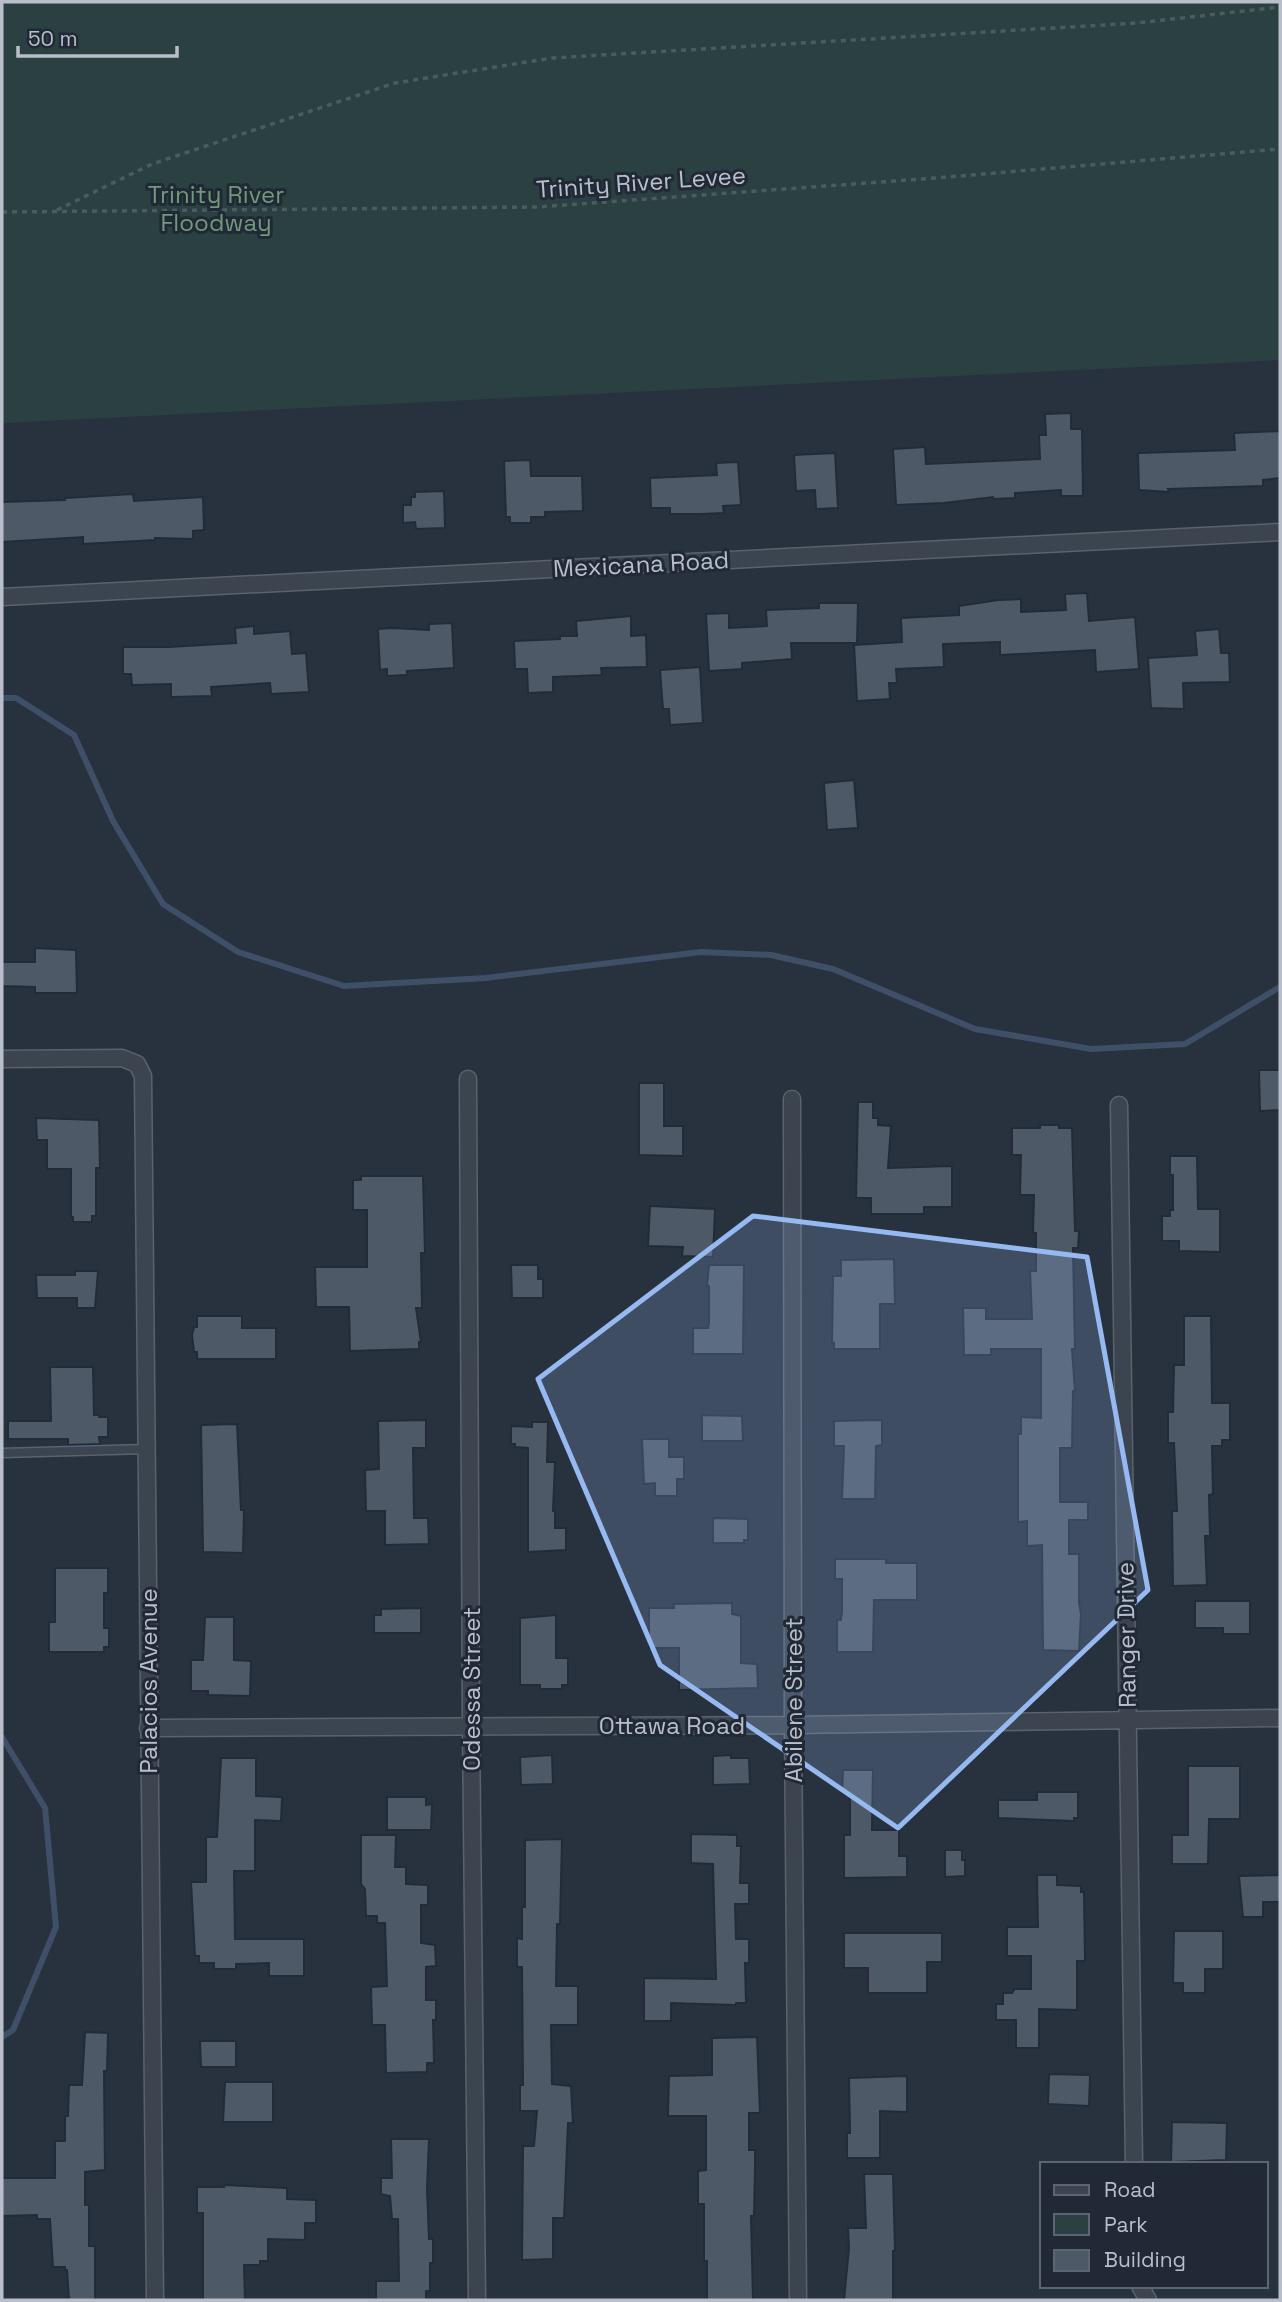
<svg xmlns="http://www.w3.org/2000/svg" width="1282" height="2302" font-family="'Space Grotesk',sans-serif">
	<rect width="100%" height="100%" fill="#28323f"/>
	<path fill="#2b4041" d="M2,2H1280V360L2,423Z"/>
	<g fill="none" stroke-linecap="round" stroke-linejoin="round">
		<path stroke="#3f4f67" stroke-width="6" d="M2,698H16L74,735L113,821L163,904L238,952L344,986L486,978L701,952L771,955L833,969L975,1029L1091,1049L1185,1044L1280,987
			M2,1737L45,1808L56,1927L13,2030L2,2037"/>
	</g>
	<path fill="#4e5968" stroke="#222b37" stroke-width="2" d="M1071,413V429H1082L1083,496H1061V490L1015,493V498L994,499L993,497L944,503L896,505L893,449L925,447L926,464L1040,459L1039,435H1046L1045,414Z
		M1280,431V478L1263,480V486L1168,489L1169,492L1139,490L1138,453L1235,450L1234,433Z
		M835,453L838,508L816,509L815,490L796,491L794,455Z
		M530,460L531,476H582L583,511L545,512V517H531V523H510V517H506L504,461Z
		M738,462L741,505L723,506L724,513L700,514H670V508H651L650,478L717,475L716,463Z
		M444,491L445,528L416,529L415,522L403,523V505H411V497H415V492Z
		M133,494L134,501L203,497L204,530L193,531V539L155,538V540L83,544V537L2,542V502L65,500V498Z
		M1087,593L1089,621L1135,617L1139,669L1096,672L1095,650L1000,655V642L943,644L944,667L896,669L897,683H889L890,699L857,701L854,645L902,642L901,618L959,615V606L998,600L1021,599V612L1066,610L1065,594Z
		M819,603H858L857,643H791L792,659L742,663V669L709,671L706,614L729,613V628L767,626L766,610L819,608Z
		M631,616V636L646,635L647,667L601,668L602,675L553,677V692L528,693L527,669H515L514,641L560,639V636H577L576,621Z
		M452,623L454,668L407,671V675L387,676V669L380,670L378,629L391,628L429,630V624Z
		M254,626V634L290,631L292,654L306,653L309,692L271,694L270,683L211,687L212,696L171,697V684L132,685L131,674H123V647H169L236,643L235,628Z
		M1219,629L1221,653H1229L1230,682L1183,683L1184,709L1151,708L1148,658L1197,655L1195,631Z
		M700,667L703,723L670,725L669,709H663L660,670Z
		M854,780L858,828L827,830L824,783Z
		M35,948L76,950L77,993H35V987L2,986V962H35Z
		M1259,1070H1280V1110L1260,1111Z
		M639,1083H664V1126H683V1156L639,1155Z
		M858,1102H873V1118H878V1125L891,1126L888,1168L952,1166V1207H924V1214H871V1198H856Z
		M36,1118L99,1120L100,1168H96V1216H92V1222H73V1217H71V1169H47V1140H37Z
		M1040,1125H1059V1128H1072L1075,1231H1079L1078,1248H1073L1075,1349H1072L1075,1391H1073L1072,1448H1060V1502H1088V1520H1069V1554H1079V1603L1081,1614L1079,1651L1043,1650L1042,1545L1027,1546V1521L1018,1522V1434H1021V1417L1041,1418V1349H991V1355H964L963,1308H986V1319H1032L1030,1271H1036V1233H1033L1034,1195H1020L1021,1155H1012V1128H1040Z
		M1170,1156H1197L1198,1209H1220V1252L1179,1251V1241H1162V1216H1170V1210H1173V1175H1170Z
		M361,1176H423L425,1253H421L422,1308H416L421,1342H419V1349L350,1351L349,1307H316L315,1267H367V1210H353V1180H361Z
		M650,1206L715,1209L713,1257L682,1256L683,1247L648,1246Z
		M894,1259L895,1304H880V1349H834V1343H832L833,1276H841V1260Z
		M511,1265H538V1279H543V1298H512Z
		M709,1265H744L743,1354H693V1328H708L709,1323V1286H707Z
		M75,1271H98L95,1308H77V1298H37L36,1275H75Z
		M197,1316H242V1328H276V1359H197V1352H194L192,1335L194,1327H197Z
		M1184,1316H1211L1212,1403H1230V1440H1222V1446H1212L1213,1494L1209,1495L1210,1536H1205L1207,1585L1173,1586L1172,1511H1177L1174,1443H1168V1412H1173L1174,1365H1184Z
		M50,1367H93L94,1415H99V1417H108V1437H99L100,1444L68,1445V1439H8V1421H51Z
		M702,1415L742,1416L743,1441H702Z
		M426,1420V1448H413L414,1518H428L429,1544L385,1545V1511H366L365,1470L379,1469L378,1421Z
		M882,1420V1445L876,1446L875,1499H842L844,1446H834V1421Z
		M532,1422H548L547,1462H555L553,1511H555V1528H566V1550L528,1552V1448L515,1447V1444H511V1426L532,1427Z
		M237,1424L241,1510H244L243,1553L203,1552L201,1425Z
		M642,1439H669V1457H684V1479H677V1496H655V1483L644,1484Z
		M713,1518L748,1519V1540H744V1543H713Z
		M835,1559H886V1563H917V1600H874L873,1652H837V1620H841L842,1611V1579H835Z
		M55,1568H108V1593H104V1628H109V1647H104V1652H49V1622H55Z
		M1195,1601H1250V1634H1223V1628H1195Z
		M732,1603V1614L741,1616V1663L757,1664L758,1688L679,1690V1648H649V1608H674V1604Z
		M421,1608V1633H374V1615H381V1609Z
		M556,1615V1658H568V1685H562V1689H540V1685H520V1618Z
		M205,1617H234V1660L251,1661L250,1696L208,1695V1691H191V1660H203Z
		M552,1755L553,1784L521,1785L520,1757Z
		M731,1755V1758H749L750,1784L713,1785V1756Z
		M221,1758H256V1796L282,1797L281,1821L255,1820V1871H234L235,1939H304V1976H269V1963L236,1964V1969H214V1963H199V1956H195L191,1882H206V1837H217Z
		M1188,1766H1240V1819H1209L1208,1864H1172V1835H1188Z
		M843,1770H873L872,1830H899V1856H907V1877L844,1878V1835H850V1794H842Z
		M1037,1792H1078V1818H1074V1821L998,1818V1800H1037Z
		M387,1797H426V1805L432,1804L431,1830H387Z
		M691,1834L737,1835V1846H741L740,1883H749V1904H735L736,1939H749V1963H745L746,2003H736V2005L671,2003V2021H644V1978L716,1979L713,1864L691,1863Z
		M361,1835H396L395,1867H406V1884L428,1885V1905H421V1943L435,1945L436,1966L426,1967V2000H436V2020H433L434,2063H427V2072L386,2073L385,2025H372L371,1987L387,1986L385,1923H377V1916H366L365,1889L361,1884Z
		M562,1839L560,1924H557L556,1986H578V2025H551L552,2084L571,2086L573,2123H568L564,2218H553V2259L522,2260L523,2146H534L537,2111H520V2085H523L522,1967H517V1938L522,1939V1907H525V1840Z
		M945,1850H962V1860H965V1876L945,1877Z
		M1037,1875H1057V1885L1081,1886V1892H1084L1085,1961H1077V2010L1039,2009V2048H1016V2020H996V2004H1003V1993H1012L1015,1989H1031V1956H1007V1927H1038Z
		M1280,1875V1902H1263V1917H1243L1239,1876Z
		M1174,1931H1223V1969H1205V1993H1183V1983H1173Z
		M844,1933H942V1962H927V1993H868V1968H844Z
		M85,2032L108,2033L107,2071H104L105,2170L85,2172V2205H89V2246H95V2300H69L67,2270H65V2267H53L50,2219H37V2215L2,2216V2178H55V2141H65V2116H68L69,2085H82Z
		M757,2037L760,2113H749V2150H755V2167L754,2216H751L753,2300H707V2261H704V2204H698V2171L706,2170V2116H668L669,2076L712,2075V2038Z
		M200,2041H236V2067H201Z
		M1049,2074L1090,2075L1089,2106L1048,2104Z
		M907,2076V2112L880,2111V2158H847V2133H850L849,2078Z
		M225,2082H273V2122H223Z
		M1172,2122L1227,2123L1226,2160L1171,2162Z
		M391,2139H429L427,2189L429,2239H433V2263H430V2291H426V2300H376V2281H399L398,2219H392L390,2196L381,2194V2178H392Z
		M864,2174H893L895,2251H893V2300H844L849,2248L848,2228H866Z
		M224,2185L287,2188V2199L316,2200V2223H305V2240L268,2239V2261H260V2265H244L245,2300H203V2213H197V2187H224Z"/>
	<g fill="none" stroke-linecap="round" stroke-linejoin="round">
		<g stroke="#59626d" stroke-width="11">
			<path id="lane" d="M2,1453L147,1449"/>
		</g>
		<g stroke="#59626d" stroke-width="19">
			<path id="street" d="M2,597L1280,532
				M2,1059L122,1058L137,1064L143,1076L155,2300
				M468,1079L471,1726L477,2300
				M792,1099L793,1725L798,2300
				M1119,1105L1134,2164
				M148,1728L793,1725L1280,1718
				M1140,2286L1148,2300"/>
		</g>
		<path stroke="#4a5c5f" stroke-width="3.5" stroke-dasharray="5 5" stroke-linecap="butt" d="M57,210L152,164L395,83L552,58L1137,23L1280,7
			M2,212L537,207L936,178L1280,149"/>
		<use href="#lane" stroke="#3c444f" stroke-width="8"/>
		<use href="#street" stroke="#3c444f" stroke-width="16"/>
	</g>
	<path fill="#96b9f1" fill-opacity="0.2" stroke="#96b9f1" stroke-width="5" stroke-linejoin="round" d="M753,1216L1087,1257L1148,1590L898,1828L660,1665L538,1379Z"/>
	<g text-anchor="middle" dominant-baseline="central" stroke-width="6" stroke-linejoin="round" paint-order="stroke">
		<g font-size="24" fill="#b8bfca" stroke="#202935">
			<text transform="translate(641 182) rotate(-4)">Trinity River Levee</text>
			<text transform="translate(641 564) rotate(-3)">Mexicana Road</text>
			<text transform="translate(1126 1635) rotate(-91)">Ranger Drive</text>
			<text transform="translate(148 1681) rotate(-90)">Palacios Avenue</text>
			<text transform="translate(471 1689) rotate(-90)">Odessa Street</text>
			<text transform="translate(793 1700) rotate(-90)">Abilene Street</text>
			<text x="672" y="1725">Ottawa Road</text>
		</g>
		<g font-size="24" fill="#71997a" stroke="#202935">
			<text x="216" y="194">Trinity River<tspan x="216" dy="28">Floodway</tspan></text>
		</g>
	</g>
	<rect width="1282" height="2302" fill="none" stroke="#b8bfca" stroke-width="7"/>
	<rect x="1040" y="2162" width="228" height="126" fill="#202935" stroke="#5d6571" stroke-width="2"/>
	<rect x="1054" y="2185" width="35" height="10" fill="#3c444f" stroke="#5d6571" stroke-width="2"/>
	<text x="1104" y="2197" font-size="21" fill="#b8bfca">Road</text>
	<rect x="1054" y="2214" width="35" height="21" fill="#2b4041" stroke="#5d6571" stroke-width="2"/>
	<text x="1104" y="2232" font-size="21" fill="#b8bfca">Park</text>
	<rect x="1054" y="2250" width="35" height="21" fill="#4e5968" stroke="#5d6571" stroke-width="2"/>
	<text x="1104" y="2267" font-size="21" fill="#b8bfca">Building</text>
	<path d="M18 46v10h159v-10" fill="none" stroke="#b8bfca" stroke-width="3.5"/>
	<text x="28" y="46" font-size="21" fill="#b8bfca" stroke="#202935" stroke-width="5" paint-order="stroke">50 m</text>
</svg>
